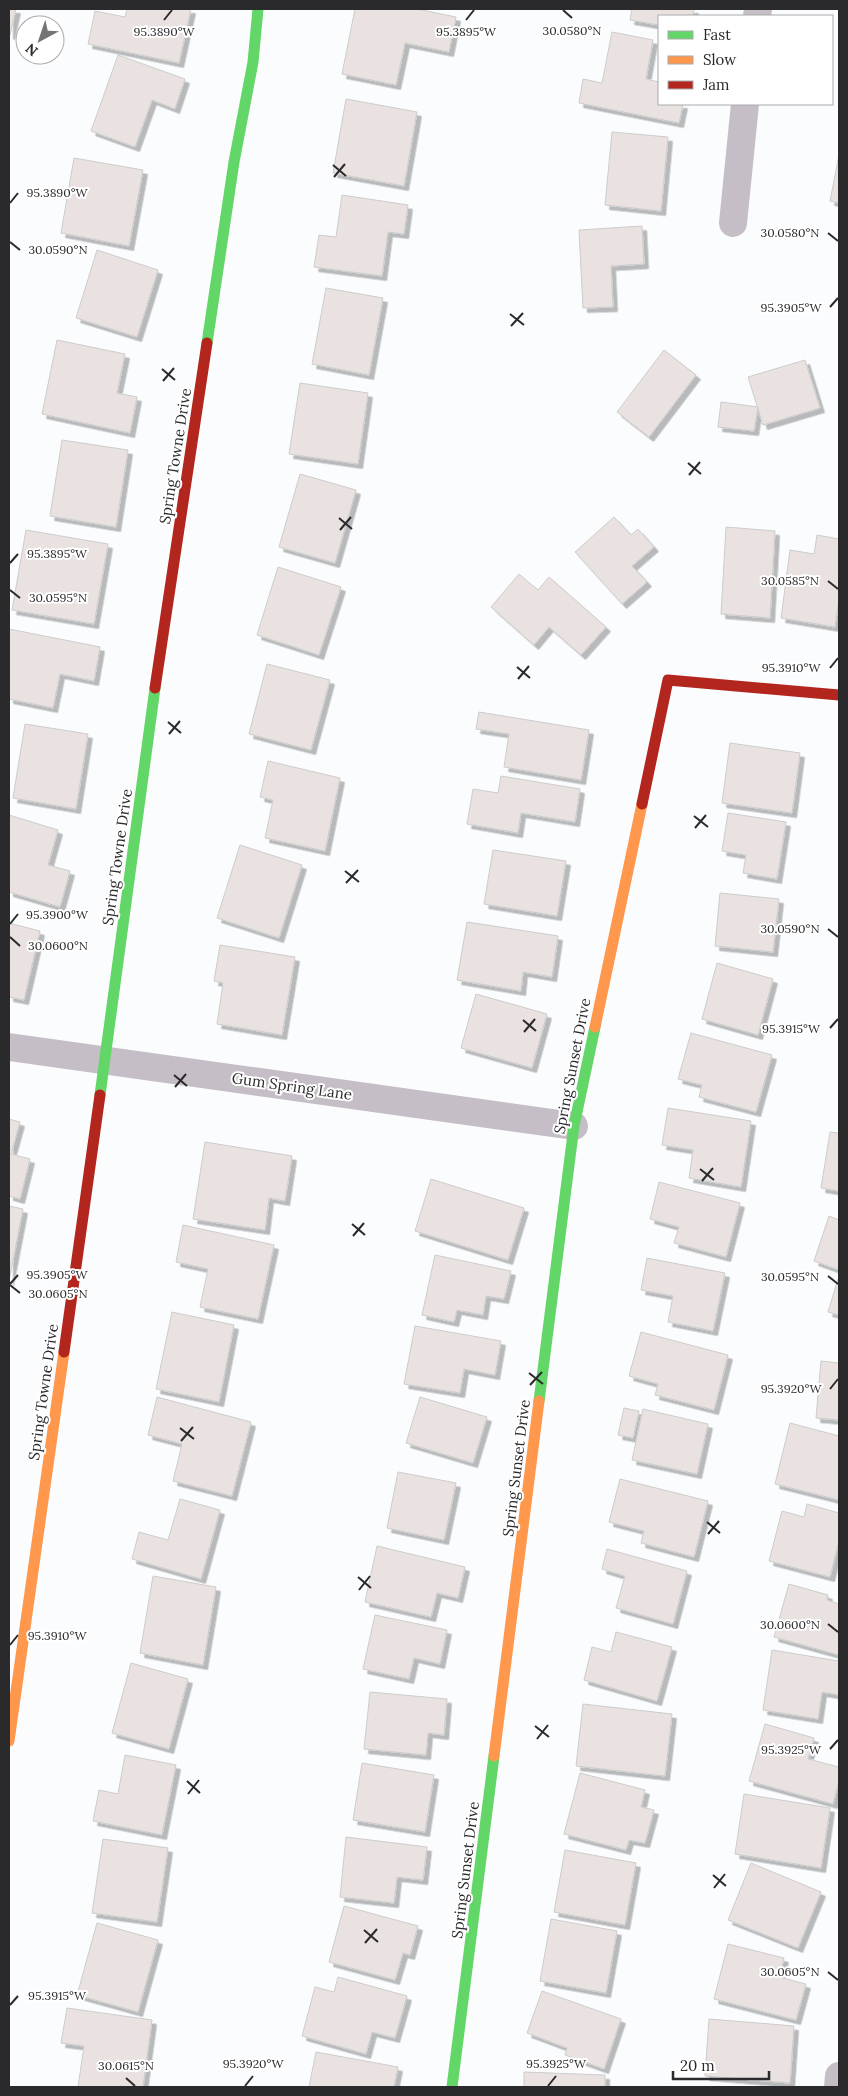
<svg xmlns="http://www.w3.org/2000/svg" width="848" height="2096" font-family="Lora,serif">
	<defs>
		<filter id="shadow"><feDropShadow dx="4.5" dy="4.5" stdDeviation="0" flood-color="#0004"/></filter>
	</defs>
	<rect width="100%" height="100%" fill="#fbfcfe"/>
	<path fill="#e9e2e1" stroke="#ccc" filter="url(#shadow)" d="M9,9H16L10,35H9Z
		M127,9H191L179,63L88,44L95,11L125,17Z
		M355,9H417L456,17L449,52L405,43L396,85L342,74Z
		M632,9H694L693,16H659V25L630,20Z
		M612,32L653,40L646,79L659,82V104H683L679,123L579,103L583,79L602,83Z
		M118,55L185,79L175,109L152,100L135,147L91,131Z
		M346,99L417,112L404,186L333,173Z
		M612,132L668,137L661,211L605,205Z
		M839,155V203L830,201Z
		M74,158L143,170L129,246L61,233Z
		M342,195L408,205L404,234L388,232L382,276L314,267L319,235L336,237Z
		M642,226L644,264L611,266L613,307L583,308L579,230Z
		M97,250L158,270L137,337L76,318Z
		M326,288L383,298L369,375L312,364Z
		M57,340L125,354L117,393L137,397L130,433L42,414Z
		M664,350L696,375L649,437L617,412Z
		M805,360L820,408L763,425L748,377Z
		M300,383L368,393L358,464L289,454Z
		M721,402L758,407L754,431L718,427Z
		M62,440L128,450L116,527L50,516Z
		M300,474L356,490L335,563L279,547Z
		M614,517L631,535L638,529L654,547L632,566L647,582L622,604L575,552Z
		M726,527L775,531L770,618L721,614Z
		M26,530L108,544L94,624L12,610Z
		M817,535L839,539V598L835,627L781,618L790,550L814,554Z
		M278,567L341,587L319,655L257,635Z
		M519,574L538,590L549,577L606,627L581,655L549,627L534,645L491,607Z
		M9,629L100,647L94,681L60,674L53,708L9,699Z
		M267,664L330,680L311,750L249,734Z
		M479,712L589,730L581,780L504,767L509,734L476,729Z
		M25,724L88,734L76,809L13,798Z
		M730,743L800,753L792,813L722,803Z
		M268,761L340,778L325,851L265,838L273,800L260,797Z
		M501,776L580,789L575,822L521,813L518,833L467,824L473,789L498,793Z
		M728,813L786,822L777,879L743,873L746,855L722,851Z
		M9,815L58,830L48,865L70,871L60,907L9,892Z
		M240,845L302,865L279,938L217,918Z
		M493,850L566,861L557,916L484,904Z
		M720,893L779,899L773,952L715,946Z
		M467,922L558,936L552,977L523,972L521,991L457,980Z
		M9,923L40,931L24,1000L9,997Z
		M220,945L295,957L282,1035L217,1024L223,983L214,981Z
		M717,963L773,979L758,1035L702,1019Z
		M476,994L547,1014L532,1068L461,1048Z
		M691,1033L772,1055L756,1112L699,1097L702,1085L678,1079Z
		M668,1108L751,1121L741,1187L689,1178L693,1150L662,1145Z
		M9,1119L20,1122L11,1154L30,1159L20,1199L9,1196Z
		M830,1132L839,1133V1191L821,1188Z
		M205,1142L292,1156L285,1201L269,1198L265,1230L193,1219Z
		M431,1179L524,1208L508,1260L415,1231Z
		M659,1182L740,1203L726,1257L674,1243L679,1227L650,1219Z
		M9,1206L23,1209L9,1281Z
		M829,1216L839,1220V1270L814,1261Z
		M183,1225L274,1245L258,1319L200,1307L208,1269L176,1262Z
		M435,1255L511,1271L504,1299L486,1296L483,1315L457,1310L454,1322L422,1315Z
		M647,1258L725,1273L713,1331L668,1322L673,1296L641,1290Z
		M838,1279H839V1315L828,1312Z
		M172,1312L234,1325L219,1402L156,1389Z
		M415,1326L501,1341L495,1375L464,1369L460,1393L404,1384Z
		M641,1332L728,1355L714,1410L655,1395L658,1384L629,1376Z
		M821,1361L839,1363V1420L816,1418Z
		M157,1397L251,1422L232,1496L173,1481L182,1444L148,1435Z
		M420,1397L487,1417L473,1463L406,1443Z
		M624,1408L639,1411L633,1438L618,1435Z
		M643,1409L708,1424L697,1474L632,1460Z
		M790,1423L839,1436V1500L775,1484Z
		M398,1472L456,1483L444,1540L387,1528Z
		M620,1479L708,1501L694,1557L641,1543L644,1531L609,1522Z
		M180,1499L220,1510L201,1579L132,1559L139,1532L168,1540Z
		M807,1504L839,1513V1541L830,1577L769,1561L782,1511L804,1517Z
		M377,1546L465,1567L458,1598L437,1593L431,1617L365,1602Z
		M607,1549L687,1571L673,1624L616,1608L625,1576L602,1569Z
		M153,1576L216,1587L203,1665L140,1653Z
		M789,1584L828,1595L827,1600L839,1604V1655L774,1637Z
		M375,1615L447,1630L440,1664L414,1658L409,1679L363,1669Z
		M616,1632L672,1647L657,1701L584,1680L592,1647L611,1652Z
		M772,1650L839,1661V1695L822,1692L818,1719L763,1710Z
		M131,1663L188,1679L169,1749L112,1733Z
		M370,1692L447,1699L444,1735L428,1733L426,1755L364,1749Z
		M583,1704L672,1714L665,1776L576,1766Z
		M765,1724L814,1738L808,1759L839,1767V1781L833,1804L749,1781Z
		M125,1755L176,1765L162,1835L93,1821L99,1790L118,1794Z
		M362,1763L434,1775L425,1832L353,1820Z
		M580,1773L645,1790L641,1807L654,1810L645,1843L629,1840L626,1850L564,1834Z
		M744,1794L830,1808L821,1868L735,1854Z
		M346,1837L427,1847L423,1880L397,1877L394,1903L340,1897Z
		M103,1839L168,1848L157,1922L92,1913Z
		M565,1850L636,1863L625,1925L554,1912Z
		M751,1863L821,1892L798,1948L728,1920Z
		M344,1906L418,1926L410,1955L403,1953L395,1980L329,1962Z
		M551,1919L617,1931L606,1993L540,1981Z
		M97,1923L158,1940L138,2012L77,1995Z
		M728,1944L784,1958L779,1977L806,1984L796,2020L714,1999Z
		M338,1977L407,1996L395,2038L372,2032L366,2054L302,2036L315,1987L334,1992Z
		M542,1991L621,2019L604,2069L565,2055L567,2048L527,2033Z
		M67,2008L152,2020L143,2087H78L84,2046L61,2043Z
		M709,2019L794,2026L790,2083L705,2076Z
		M316,2052L398,2067L394,2087H309Z
		M524,2072L605,2075V2087H524Z"/>
	<g fill="none" stroke-linecap="round" stroke-linejoin="round">
		<path stroke="#c5bec7" stroke-width="28" d="M757,16L758,9
			M733,223L745,104
			M9,1047L574,1126
			M838,2087L839,2076"/>
		<path stroke="#63d668" stroke-width="11" d="M207,343L234,162L253,62L258,9
			M100,1095L155,688
			M539,1401L574,1126L595,1027
			M452,2087L494,1756"/>
		<path stroke="#ff974d" stroke-width="11" d="M595,1027L642,804
			M9,1741L64,1352
			M494,1756L539,1401"/>
		<path stroke="#b3261e" stroke-width="11" d="M155,688L207,343
			M642,804L668,680L839,695
			M64,1352L100,1095"/>
	</g>
	<path fill="none" stroke="#2a2a2c" stroke-width="2" d="M563,10L572,18M164,20L172,10M466,20L474,10M333,165L346,176M334,177L345,164M10,203L18,193M828,233L838,241M10,242L20,250M830,307L838,298M510,314L524,325M511,326L523,313M162,369L175,380M163,381L174,368M688,463L701,474M689,475L700,462M339,518L352,529M340,530L351,517M10,563L18,554M828,581L838,589M10,590L20,598M517,667L530,678M830,668L838,658M518,679L529,666M168,722L181,733M169,734L180,721M694,816L708,827M695,828L706,815M345,871L359,882M346,883L358,870M10,924L18,914M828,929L838,937M10,937L20,946M523,1020L536,1031M830,1028L838,1019M524,1032L535,1019M174,1075L187,1086M175,1087L186,1074M700,1169L714,1180M702,1181L713,1168M352,1224L365,1235M353,1236L364,1223M828,1276L838,1284M10,1284L18,1275M10,1285L20,1293M529,1373L543,1384M530,1385L542,1372M830,1389L838,1379M180,1428L194,1439M181,1441L193,1427M707,1522L720,1533M708,1534L719,1521M358,1577L371,1588M359,1590L370,1576M828,1624L838,1632M10,1645L18,1635M535,1726L549,1737M537,1739L548,1725M830,1749L838,1740M187,1781L200,1793M188,1794L199,1780M713,1875L726,1886M714,1888L725,1874M364,1930L378,1942M365,1943L377,1929M828,1972L838,1980M10,2005L18,1996M126,2078L135,2086M245,2086L253,2076M548,2086L556,2076"/>
	<g text-anchor="middle" dominant-baseline="central" stroke-width="4" stroke-linejoin="round" paint-order="stroke">
		<g font-size="15" fill="#2a2a2c" stroke="#fff">
			<text transform="translate(175 456) rotate(-81)">Spring Towne Drive</text>
			<text transform="translate(117 857) rotate(-82)">Spring Towne Drive</text>
			<text transform="translate(572 1066) rotate(-79)">Spring Sunset Drive</text>
			<text transform="translate(292 1086) rotate(8)">Gum Spring Lane</text>
			<text transform="translate(43 1392) rotate(-82)">Spring Towne Drive</text>
			<text transform="translate(516 1468) rotate(-83)">Spring Sunset Drive</text>
			<text transform="translate(465 1870) rotate(-83)">Spring Sunset Drive</text>
		</g>
	</g>
	<g font-size="12" text-anchor="middle" fill="#2a2a2c" stroke="#fff" stroke-width="4" stroke-linejoin="round" paint-order="stroke">
		<text x="572" y="35">30.0580°N</text>
		<text x="164" y="36">95.3890°W</text>
		<text x="466" y="36">95.3895°W</text>
		<text x="57" y="197">95.3890°W</text>
		<text x="790" y="237">30.0580°N</text>
		<text x="58" y="254">30.0590°N</text>
		<text x="791" y="312">95.3905°W</text>
		<text x="57" y="558">95.3895°W</text>
		<text x="790" y="585">30.0585°N</text>
		<text x="58" y="602">30.0595°N</text>
		<text x="791" y="672">95.3910°W</text>
		<text x="57" y="919">95.3900°W</text>
		<text x="790" y="933">30.0590°N</text>
		<text x="58" y="950">30.0600°N</text>
		<text x="791" y="1033">95.3915°W</text>
		<text x="57" y="1279">95.3905°W</text>
		<text x="790" y="1281">30.0595°N</text>
		<text x="58" y="1298">30.0605°N</text>
		<text x="791" y="1393">95.3920°W</text>
		<text x="790" y="1629">30.0600°N</text>
		<text x="57" y="1640">95.3910°W</text>
		<text x="791" y="1754">95.3925°W</text>
		<text x="790" y="1976">30.0605°N</text>
		<text x="57" y="2000">95.3915°W</text>
		<text x="253" y="2068">95.3920°W</text>
		<text x="556" y="2068">95.3925°W</text>
		<text x="126" y="2070">30.0615°N</text>
	</g>
	<rect width="848" height="2096" fill="none" stroke="#2a2a2c" stroke-width="20"/>
	<rect x="658" y="15" width="175" height="90" fill="#ffffff" stroke="#aaaaab"/>
	<rect x="668" y="31" width="25" height="8" fill="#63d668" stroke="#aaaaab"/>
	<text x="703" y="40" font-size="15" fill="#2a2a2c">Fast</text>
	<rect x="668" y="56" width="25" height="8" fill="#ff974d" stroke="#aaaaab"/>
	<text x="703" y="65" font-size="15" fill="#2a2a2c">Slow</text>
	<rect x="668" y="81" width="25" height="8" fill="#b3261e" stroke="#aaaaab"/>
	<text x="703" y="90" font-size="15" fill="#2a2a2c">Jam</text>
	<g transform="translate(40 40) rotate(220)"><circle r="24" fill="#ffffff" stroke="#aaaaab"/>
	<path d="M0-4L9 19L0 12L-9 19Z" fill="#737476"/>
	<text y="-8" font-size="14" font-weight="bold" text-anchor="middle" fill="#2a2a2c">N</text>
	</g>
	<path d="M673 2071v8h96v-8" fill="none" stroke="#2a2a2c" stroke-width="2.5"/>
	<text x="680" y="2071" font-size="15" fill="#2a2a2c" stroke="#ffffff" stroke-width="4" paint-order="stroke">20 m</text>
</svg>
